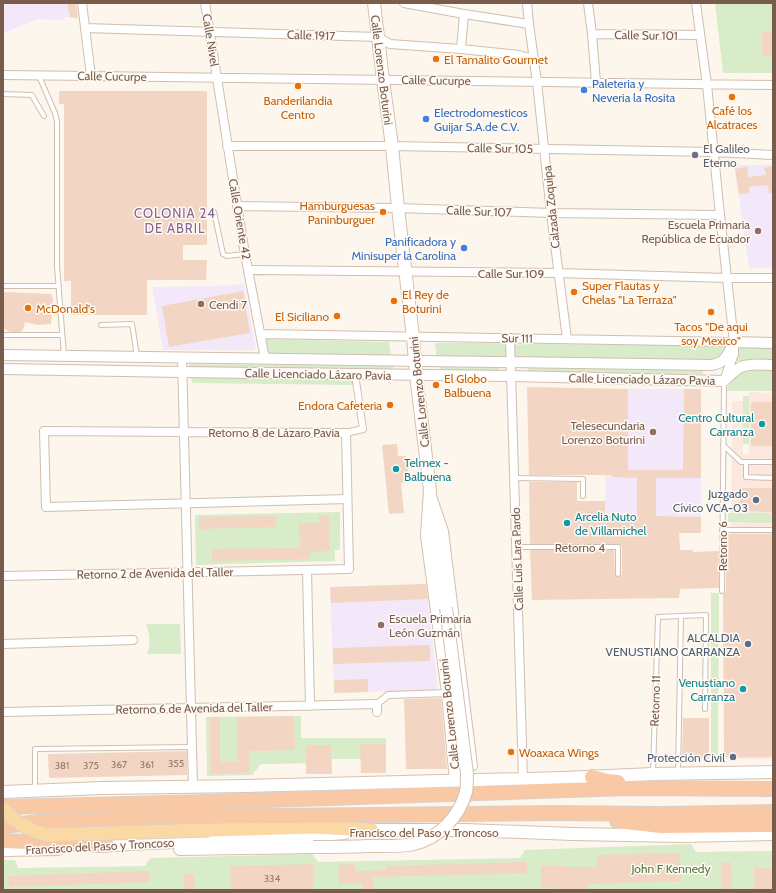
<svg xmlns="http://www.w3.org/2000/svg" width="776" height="893" font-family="Cabin,sans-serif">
	<rect width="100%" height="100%" fill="#fdf6ec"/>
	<path fill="#fde8e0" d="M749,392L773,393V759H730L732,401H744L743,454H749Z"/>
	<path fill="#f3e8fa" d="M3,3H76L78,18L65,17L64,20L39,19L3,33Z
		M734,165H773V268H749Z
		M244,284L256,350H163L152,287L216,286Z
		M606,389H701V533H605Z
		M426,584L428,599L438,690L334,693L330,587Z"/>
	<path fill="#d8ecc9" d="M715,3H773V73H723Z
		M266,339L389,342L391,357L269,355Z
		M435,343H499L505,345L531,344L773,346V391H727V388L741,371L748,361L437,359Z
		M189,364L393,366L394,370L189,367Z
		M440,367L499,368V373L441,372Z
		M528,368L703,369V374L528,373Z
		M191,374L354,379V385L192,383Z
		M743,396H749V444H743Z
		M340,512V550H335V561L196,565L195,515Z
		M728,513H771V523L728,522Z
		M711,593H719L718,762H711Z
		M146,624H180L181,654H147C151,643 150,635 146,624Z
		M301,716V738H386V762L360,759H332V763L261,764L252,775L207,776L206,717Z
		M691,844L696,852L773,851V890H3V860H15L18,868L145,866L150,858L312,854L318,862L520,858L525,850Z"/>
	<path fill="#f3d5c3" d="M67,3H76L78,18L70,17Z
		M762,32H773V56H762Z
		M59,91H207V245H183V260H207L206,280H147V315H71V281H64V104H59Z
		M773,166V193H769L768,185L749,187V193L739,194L735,169L747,167L748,177L766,175L764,168Z
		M243,291L250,333L169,347L162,306Z
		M3,292L51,294L53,299L51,324L38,325L25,322L23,330L20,332H10L3,328Z
		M527,387L628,389V470H683L684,389H701V478H656V516L701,517V533H679L680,550H693V552L719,551V588L680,589L679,598L532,600L530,550H614L615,574L616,577H618L621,576L622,574V547L621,545L618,544H530L529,482H577V501H605V516H637V478L612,477V475H529Z
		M751,402H773V446H751Z
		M397,444L398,456H406L410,482L401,483L404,513L389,514L382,445Z
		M740,488H773V512L740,511Z
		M319,515H329L330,551L310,552V559L212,561V549L300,548L299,523H319Z
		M276,516V527L199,529V517Z
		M726,534H773V757H724L723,594L725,593L726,591Z
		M426,584L428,599L331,603L330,587Z
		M430,645V661L333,664V648Z
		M368,679V692L334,693V680Z
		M441,698L447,769H406L404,699Z
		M294,716L295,750L249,751V773L210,774V717H220V762H238L237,717Z
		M683,718H709V759H682Z
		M360,744H386V773H361Z
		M306,745H331L332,774H306Z
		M187,751V775L49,778L48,754Z
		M680,853L681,881L588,884V890H556V887L541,888V866H566V867H598L597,855Z
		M527,862V873L373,877V890H363L362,883L339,884L338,865L355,864V871L386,870V866Z
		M731,862L732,890H722L721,863Z
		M313,864L314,890H231L230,866Z
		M754,868H773V890H754Z
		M149,871V882L9,887L8,876Z
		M184,874H194L195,890H184Z"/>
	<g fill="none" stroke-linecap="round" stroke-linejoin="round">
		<g stroke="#d1beb0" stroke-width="6">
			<path id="service" d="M39,76L55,113L57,121V266L64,356
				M3,94L32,95L34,99L44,116
				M214,212L223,254L227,256L245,254
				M3,286H59
				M101,325L132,324L137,356
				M3,335H62
				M723,445L741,462H773
				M746,462V477L773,478
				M514,478L583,479V496
				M722,530H773
				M516,547H618V574
				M722,591L724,381
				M681,616L706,615L705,709
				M653,772L658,617L681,616L678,773
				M35,790V749L192,747"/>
		</g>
		<g stroke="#d1beb0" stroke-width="8">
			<path id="pedestrian" d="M519,55L534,57
				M346,433L363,429L355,374
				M377,704L388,695L448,693"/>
		</g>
		<g stroke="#d1beb0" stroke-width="10">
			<path id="minor" d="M82,3L91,76
				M205,3L245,254L265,359
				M404,3L464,14L529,24
				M527,3L529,24L537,82L551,213L567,339
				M588,3L592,34L596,82
				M696,3L707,85L720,215L734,342V354L724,380
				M85,28L378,37L390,44L461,49L519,55
				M592,34L700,35
				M461,49L464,14
				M3,75L91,76L773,85
				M227,146H392L713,152L773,155
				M237,206L398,208L551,213L720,215
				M249,270L558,273L727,278H773
				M261,334L734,342
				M510,338L523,779
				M182,357L193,787
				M432,496L444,531L473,766
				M307,570L310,706
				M3,576L349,569L346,433L44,431L46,507L347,499
				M3,644L133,640
				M3,712L377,704V712"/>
		</g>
		<g stroke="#d1beb0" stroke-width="12">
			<path id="tertiary" d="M3,355L712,365C726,363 728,353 734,342L773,343
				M3,369L182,372L512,376L724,381C729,376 735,370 741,367C751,363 763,365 773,365"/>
		</g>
		<g stroke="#d6c0b0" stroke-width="14">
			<path id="secondary" d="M374,3L383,80L392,146L398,208L413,337L416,375L430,490L427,536L448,693L456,781
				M434,517L446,608
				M3,792L102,788L248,786L563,778L653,774L773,772
				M364,831L372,830H466L573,834L681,836L773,834
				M98,846C180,840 263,841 345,833
				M180,849L313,847
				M3,850L58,849"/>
		</g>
		<g stroke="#dad1cd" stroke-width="15">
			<path id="primary" d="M209,830L312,827L372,830"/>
		</g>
		<g stroke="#dad1cd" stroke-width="16">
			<path id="trunk" d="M592,777L607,781L618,782
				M3,807L207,802L631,788L773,789
				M617,821L661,826L773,825
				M3,826L40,822L170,817L555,813L662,814L773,812
				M3,841L107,845"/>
		</g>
		<use href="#service" stroke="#fff" stroke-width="4"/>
		<use href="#pedestrian" stroke="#fff" stroke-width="6"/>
		<use href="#minor" stroke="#fff" stroke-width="8"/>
		<use href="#tertiary" stroke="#fff" stroke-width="10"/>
		<use href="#secondary" stroke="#fff" stroke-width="12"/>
		<use href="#primary" stroke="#fbd9a5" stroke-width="13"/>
		<use href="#trunk" stroke="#f9c8a4" stroke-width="14"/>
		<g stroke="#d6c0b0" stroke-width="14" stroke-linecap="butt">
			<path id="secondary-bridge" d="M313,847C331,847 349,847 368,846C383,846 399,847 414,844C439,838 459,817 466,792C467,786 467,780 467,774L446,608"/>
		</g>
		<g stroke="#dad1cd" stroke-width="15" stroke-linecap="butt">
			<path id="primary-bridge" d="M3,809C16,823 30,831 48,835L209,830"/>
		</g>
		<use href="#secondary-bridge" stroke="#fff" stroke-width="12"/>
		<use href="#primary-bridge" stroke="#fbd9a5" stroke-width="13"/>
	</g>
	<g fill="#e8710a" stroke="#fffaf3" stroke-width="1.5">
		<circle cx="436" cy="59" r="4"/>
		<circle cx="298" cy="86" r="4"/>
		<circle cx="732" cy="97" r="4"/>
		<circle cx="383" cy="212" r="4"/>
		<circle cx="574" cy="292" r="4"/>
		<circle cx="394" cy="301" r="4"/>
		<circle cx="28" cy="308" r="4"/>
		<circle cx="711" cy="312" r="4"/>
		<circle cx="337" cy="316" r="4"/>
		<circle cx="436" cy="385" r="4"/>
		<circle cx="390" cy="405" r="4"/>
		<circle cx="511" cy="752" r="4"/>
	</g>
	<g fill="#3f7fe0" stroke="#fffaf3" stroke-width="1.5">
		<circle cx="584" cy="90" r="4"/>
		<circle cx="426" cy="119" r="4"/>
		<circle cx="464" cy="248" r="4"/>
	</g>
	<circle fill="#6b7280" stroke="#fffaf3" stroke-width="1.5" cx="695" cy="155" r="4"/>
	<g fill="#8d6e63" stroke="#fffaf3" stroke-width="1.5">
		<circle cx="758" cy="231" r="4"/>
		<circle cx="201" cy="304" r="4"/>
		<circle cx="653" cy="432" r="4"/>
		<circle cx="381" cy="625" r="4"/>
	</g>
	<g fill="#0f9aa8" stroke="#fffaf3" stroke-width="1.5">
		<circle cx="762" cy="424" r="4"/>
		<circle cx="396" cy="469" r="4"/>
		<circle cx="567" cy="523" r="4"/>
		<circle cx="743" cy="689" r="4"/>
	</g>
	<g fill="#5c6f8a" stroke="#fffaf3" stroke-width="1.5">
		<circle cx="756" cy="500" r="4"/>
		<circle cx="748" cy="644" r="4"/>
		<circle cx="733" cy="757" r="4"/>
	</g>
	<g text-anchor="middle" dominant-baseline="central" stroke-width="3" stroke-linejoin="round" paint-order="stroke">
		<g font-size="10" fill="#987a6a">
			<text x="176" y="763">355</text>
			<text x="119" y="764">367</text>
			<text x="147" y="764">361</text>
			<text x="62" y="765">381</text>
			<text x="91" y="765">375</text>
			<text x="272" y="878">334</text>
		</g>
		<g font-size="12" fill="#7a5c4d" stroke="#fffaf3">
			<text transform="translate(311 35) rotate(2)">Calle 1917</text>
			<text transform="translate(646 35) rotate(1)">Calle Sur 101</text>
			<text transform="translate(211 40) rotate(81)">Calle Nivel</text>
			<text transform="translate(382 70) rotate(83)">Calle Lorenzo Boturini</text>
			<text transform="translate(112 76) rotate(1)">Calle Cucurpe</text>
			<text transform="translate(436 80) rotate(1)">Calle Cucurpe</text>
			<text transform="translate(500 148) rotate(1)">Calle Sur 105</text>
			<text transform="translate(551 207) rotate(-96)">Calzada Zoquipa</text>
			<text transform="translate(479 211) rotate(2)">Calle Sur 107</text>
			<text transform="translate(240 219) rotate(80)">Calle Oriente 42</text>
			<text x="511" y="273">Calle Sur 109</text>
			<text transform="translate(517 338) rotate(1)">Sur 111</text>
			<text transform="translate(318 374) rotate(1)">Calle Licenciado Lázaro Pavia</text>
			<text transform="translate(642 379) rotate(1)">Calle Licenciado Lázaro Pavia</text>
			<text transform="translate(419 392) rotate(-96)">Calle Lorenzo Boturini</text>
			<text x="274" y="432">Retorno 8 de Lázaro Pavia</text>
			<text transform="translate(722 546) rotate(-90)">Retorno 6</text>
			<text x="580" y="547">Retorno 4</text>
			<text transform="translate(517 559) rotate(-92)">Calle Luis Lara Pardo</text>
			<text transform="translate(155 573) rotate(-1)">Retorno 2 de Avenida del Taller</text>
			<text transform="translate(655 701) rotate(-88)">Retorno 11</text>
			<text transform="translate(194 708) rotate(-1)">Retorno 6 de Avenida del Taller</text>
			<text transform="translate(449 714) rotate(-96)">Calle Lorenzo Boturini</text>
			<text x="424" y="832">Francisco del Paso y Troncoso</text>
			<text transform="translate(100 846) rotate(-3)">Francisco del Paso y Troncoso</text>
		</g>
		<g font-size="12" fill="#c56008" stroke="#fffaf3" text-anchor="start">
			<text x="444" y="59">El Tamalito Gourmet</text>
			<text x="298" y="100" text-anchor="middle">Banderilandia<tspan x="298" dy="14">Centro</tspan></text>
			<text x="732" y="110" text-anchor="middle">Café los<tspan x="732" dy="14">Alcatraces</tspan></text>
			<text x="375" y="205" text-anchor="end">Hamburguesas<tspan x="375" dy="14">Paninburguer</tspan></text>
			<text x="582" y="285">Super Flautas y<tspan x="582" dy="14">Chelas "La Terraza"</tspan></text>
			<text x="402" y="294">El Rey de<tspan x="402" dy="14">Boturini</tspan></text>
			<text x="36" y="308">McDonald's</text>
			<text x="329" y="316" text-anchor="end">El Siciliano</text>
			<text x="711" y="326" text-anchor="middle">Tacos "De aqui<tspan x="711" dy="14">soy Mexico"</tspan></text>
			<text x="444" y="378">El Globo<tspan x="444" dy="14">Balbuena</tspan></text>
			<text x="382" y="405" text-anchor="end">Endora Cafeteria</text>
			<text x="519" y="752">Woaxaca Wings</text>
		</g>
		<g font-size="12" fill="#366cbe" stroke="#fffaf3" text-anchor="start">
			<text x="592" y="83">Paleteria y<tspan x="592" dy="14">Neveria la Rosita</tspan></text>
			<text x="434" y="112">Electrodomesticos<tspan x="434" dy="14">Guijar S.A.de C.V.</tspan></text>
			<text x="456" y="241" text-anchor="end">Panificadora y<tspan x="456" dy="14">Minisuper la Carolina</tspan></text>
		</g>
		<g font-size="12" fill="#5b616d" stroke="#fffaf3" text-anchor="start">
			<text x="703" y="148">El Galileo<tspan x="703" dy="14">Eterno</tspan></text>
		</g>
		<g font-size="12" fill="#785e54" stroke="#fffaf3" text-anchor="end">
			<text x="750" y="224">Escuela Primaria<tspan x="750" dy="14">República de Ecuador</tspan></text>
			<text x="209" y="304" text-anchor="start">Cendi 7</text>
			<text x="645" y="425">Telesecundaria<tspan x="645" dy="14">Lorenzo Boturini</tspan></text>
			<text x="389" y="618" text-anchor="start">Escuela Primaria<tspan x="389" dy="14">León Guzmán</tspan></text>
		</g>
		<g font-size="12" fill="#0d838f" stroke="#fffaf3" text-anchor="end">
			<text x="754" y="417">Centro Cultural<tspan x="754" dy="14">Carranza</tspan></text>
			<text x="404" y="462" text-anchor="start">Telmex -<tspan x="404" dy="14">Balbuena</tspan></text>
			<text x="575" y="516" text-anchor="start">Arcelia Nuto<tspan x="575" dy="14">de Villamichel</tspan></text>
			<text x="735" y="682">Venustiano<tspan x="735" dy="14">Carranza</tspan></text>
		</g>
		<g font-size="12" fill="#4e5e75" stroke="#fffaf3" text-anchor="end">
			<text x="748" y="493">Juzgado<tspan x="748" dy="14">Cívico VCA-03</tspan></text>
			<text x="740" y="637">ALCALDIA<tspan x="740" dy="14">VENUSTIANO CARRANZA</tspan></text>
			<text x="725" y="757">Protección Civil</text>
		</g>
		<g font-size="12" fill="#537a41" stroke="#fffaf3">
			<text x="671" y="868">John F Kennedy</text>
		</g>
		<g font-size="13" letter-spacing="1" fill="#846695" stroke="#fffaf3">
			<text x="175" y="213">COLONIA 24<tspan x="175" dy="15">DE ABRIL</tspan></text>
		</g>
	</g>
	<rect width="776" height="893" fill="none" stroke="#7a5c4d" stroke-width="8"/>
</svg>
